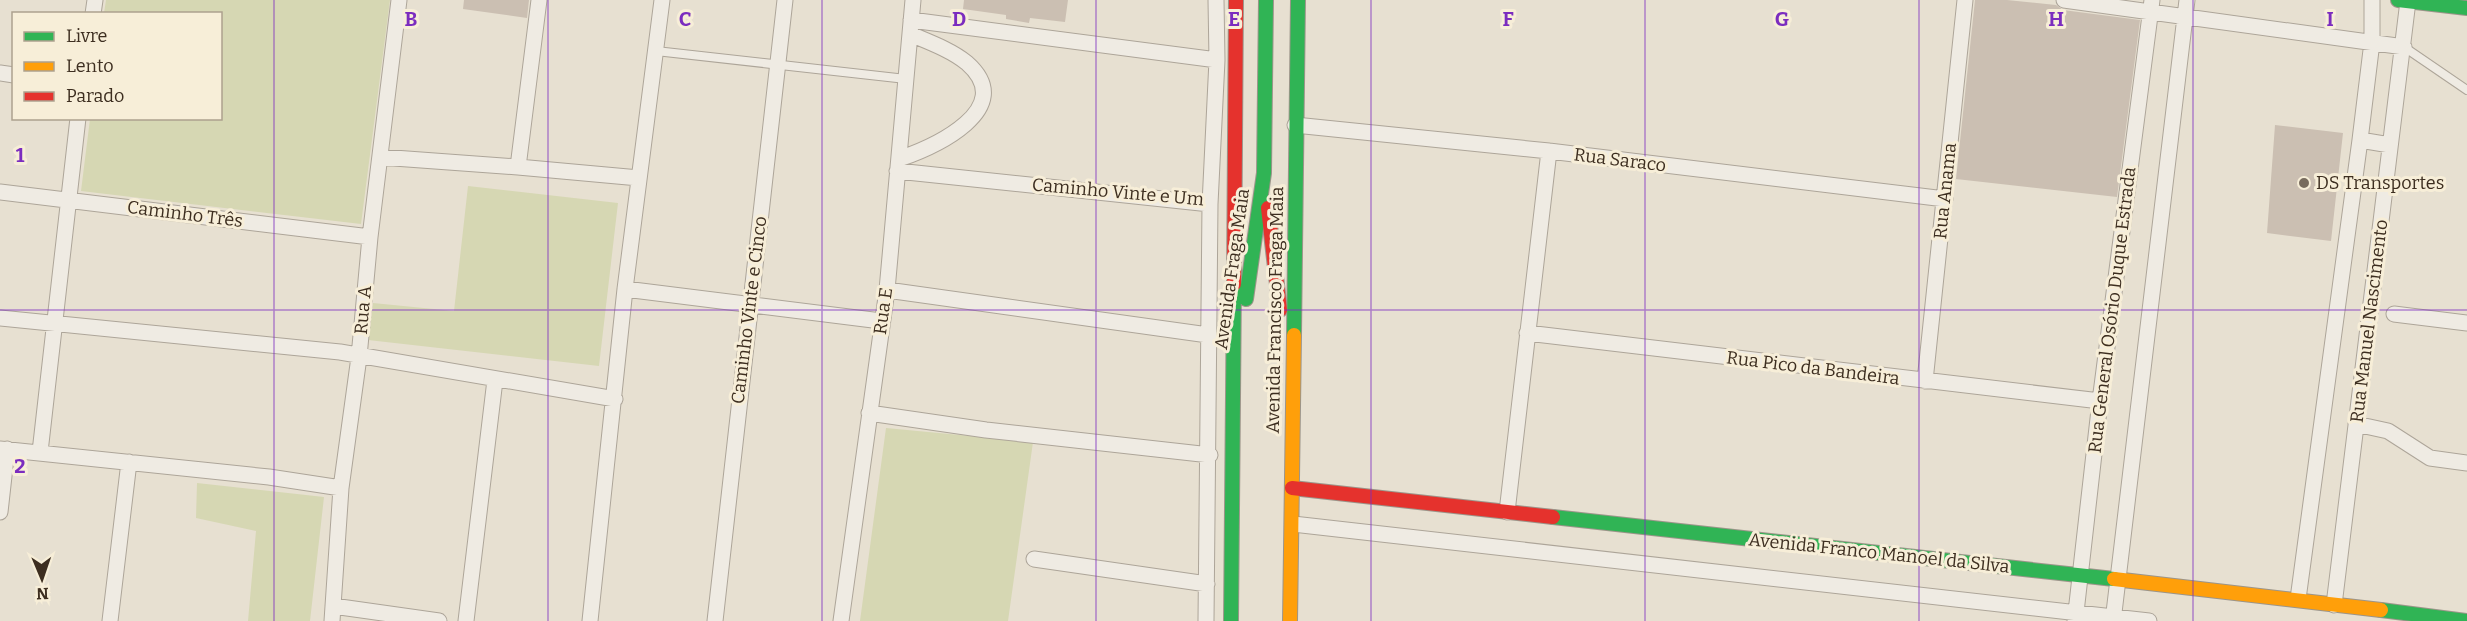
<svg xmlns="http://www.w3.org/2000/svg" width="2467" height="621" font-family="Bitter,serif">
	<rect width="100%" height="100%" fill="#e7e0d1"/>
	<path fill="#d6d7b3" d="M106,0H390L361,224L81,191L90,119L220,118V14L104,13Z
		M468,186L618,203L599,366L368,340L373,303L454,311Z
		M886,428L1033,442L1008,621H860Z
		M197,483L324,497L310,621H248L256,531L196,518Z"/>
	<path fill="#cbbfb2" d="M464,0H529L527,18L463,9Z
		M964,0H1068L1065,22L1030,18L1029,23L1006,19V15L963,9Z
		M1975,0H2007L2056,5L2063,10L2140,20L2117,197L1956,179Z
		M2275,125L2343,133L2331,241L2267,233Z"/>
	<g fill="none" stroke-linecap="round" stroke-linejoin="round">
		<g stroke="#ada599" stroke-width="10">
			<path id="lane" d="M2404,47L2467,90
				M656,51L906,79"/>
		</g>
		<g stroke="#ada599" stroke-width="17">
			<path id="street" d="M539,0L518,167L639,178
				M2064,0L2404,47
				M93,14L95,0
				M911,20L1217,60
				M0,73L14,75
				M1295,125L1549,151L1945,199
				M2360,140L2390,145
				M380,157L518,167
				M899,159C934,147 1019,109 967,63C951,50 929,42 910,34
				M897,171L1210,204L1217,60L1216,0
				M0,192L370,237
				M625,289L881,321
				M887,290L1208,335
				M2394,314L2467,323
				M0,318L340,352L615,399
				M1527,333L2100,401
				M1925,381L1965,0
				M869,413L986,430L1210,455
				M2356,424L2388,431L2430,458L2467,463
				M0,449L269,477L341,488
				M40,452L78,118
				M0,512L7,449
				M1507,512L1549,151
				M1293,524L2149,621
				M1034,559L1207,584
				M2298,599L2360,140L2372,42V0
				M2334,605L2408,1
				M333,606L439,621
				M110,621L129,462
				M332,621L341,488L359,357L370,237L399,0
				M466,621L495,380
				M590,621L625,289L662,0
				M715,621L785,0
				M841,621L887,290L913,0
				M1206,621L1210,204
				M2075,621L2100,401L2152,0
				M2113,621L2187,0"/>
		</g>
		<g stroke="#9c958a" stroke-width="16">
			<path id="fast" d="M2398,0L2467,8
				M1246,299L1264,173L1266,0
				M1294,335L1298,0
				M1553,517L2114,579
				M2381,610L2466,621
				M1231,621L1234,284"/>
		</g>
		<g stroke="#9c958a" stroke-width="16">
			<path id="slow" d="M2114,579L2381,610
				M1290,621L1294,335"/>
		</g>
		<g stroke="#9c958a" stroke-width="16">
			<path id="jam" d="M1268,208L1280,310
				M1234,284L1236,0
				M1292,488L1553,517"/>
		</g>
		<use href="#lane" stroke="#efebe3" stroke-width="8"/>
		<use href="#street" stroke="#efebe3" stroke-width="15"/>
		<use href="#fast" stroke="#30b455" stroke-width="14"/>
		<use href="#slow" stroke="#ff9f0a" stroke-width="14"/>
		<use href="#jam" stroke="#e5322d" stroke-width="14"/>
	</g>
	<path fill="none" stroke="#7b2cbf" stroke-width="1.5" stroke-opacity="0.55" d="M274,0V621M548,0V621M822,0V621M1096,0V621M1371,0V621M1645,0V621M1919,0V621M2193,0V621M0,310H2467"/>
	<circle fill="#786c5e" stroke="#f7eed8" stroke-width="2" cx="2304" cy="183" r="6"/>
	<g text-anchor="middle" dominant-baseline="central" stroke-width="6" stroke-linejoin="round" paint-order="stroke">
		<g font-size="18" fill="#3d2e20" stroke="#f7eed8">
			<text transform="translate(1620 160) rotate(7)">Rua Saraco</text>
			<text transform="translate(1945 191) rotate(-84)">Rua Anama</text>
			<text transform="translate(1118 192) rotate(5)">Caminho Vinte e Um</text>
			<text transform="translate(185 214) rotate(7)">Caminho Três</text>
			<text transform="translate(1232 269) rotate(-82)">Avenida Fraga Maia</text>
			<text transform="translate(363 310) rotate(-85)">Rua A</text>
			<text transform="translate(749 310) rotate(-83)">Caminho Vinte e Cinco</text>
			<text transform="translate(1275 310) rotate(-89)">Avenida Francisco Fraga Maia</text>
			<text transform="translate(2112 310) rotate(-83)">Rua General Osório Duque Estrada</text>
			<text transform="translate(883 311) rotate(-82)">Rua E</text>
			<text transform="translate(2369 321) rotate(-83)">Rua Manuel Nascimento</text>
			<text transform="translate(1813 368) rotate(7)">Rua Pico da Bandeira</text>
			<text transform="translate(1879 553) rotate(6)">Avenida Franco Manoel da Silva</text>
		</g>
		<g font-size="18" fill="#3d2e20" stroke="#f7eed8" text-anchor="start">
			<text x="2316" y="183">DS Transportes</text>
		</g>
	</g>
	<g font-size="20" text-anchor="middle" font-weight="bold" fill="#7b2cbf" stroke="#f7eed8" stroke-width="6" stroke-linejoin="round" paint-order="stroke">
		<text x="411" y="26">B</text>
		<text x="685" y="26">C</text>
		<text x="959" y="26">D</text>
		<text x="1234" y="26">E</text>
		<text x="1508" y="26">F</text>
		<text x="1782" y="26">G</text>
		<text x="2056" y="26">H</text>
		<text x="2330" y="26">I</text>
		<text x="20" y="162">1</text>
		<text x="20" y="473">2</text>
	</g>
	<rect x="12" y="12" width="210" height="108" fill="#f7eed8" stroke="#ada18e" stroke-width="1.5"/>
	<rect x="24" y="32" width="30" height="9" fill="#30b455" stroke="#ada18e" stroke-width="1.5"/>
	<text x="66" y="42" font-size="18" fill="#3d2e20">Livre</text>
	<rect x="24" y="62" width="30" height="9" fill="#ff9f0a" stroke="#ada18e" stroke-width="1.5"/>
	<text x="66" y="72" font-size="18" fill="#3d2e20">Lento</text>
	<rect x="24" y="92" width="30" height="9" fill="#e5322d" stroke="#ada18e" stroke-width="1.5"/>
	<text x="66" y="102" font-size="18" fill="#3d2e20">Parado</text>
	<g transform="translate(42 579) rotate(178)" stroke="#f7eed8" stroke-width="4.5" paint-order="stroke">
	<path d="M0-4.5L10 22L0 15L-10 22Z" fill="#3d2e20"/>
	<text y="-9" font-size="16" font-weight="bold" text-anchor="middle" fill="#3d2e20">N</text>
	</g>
</svg>
